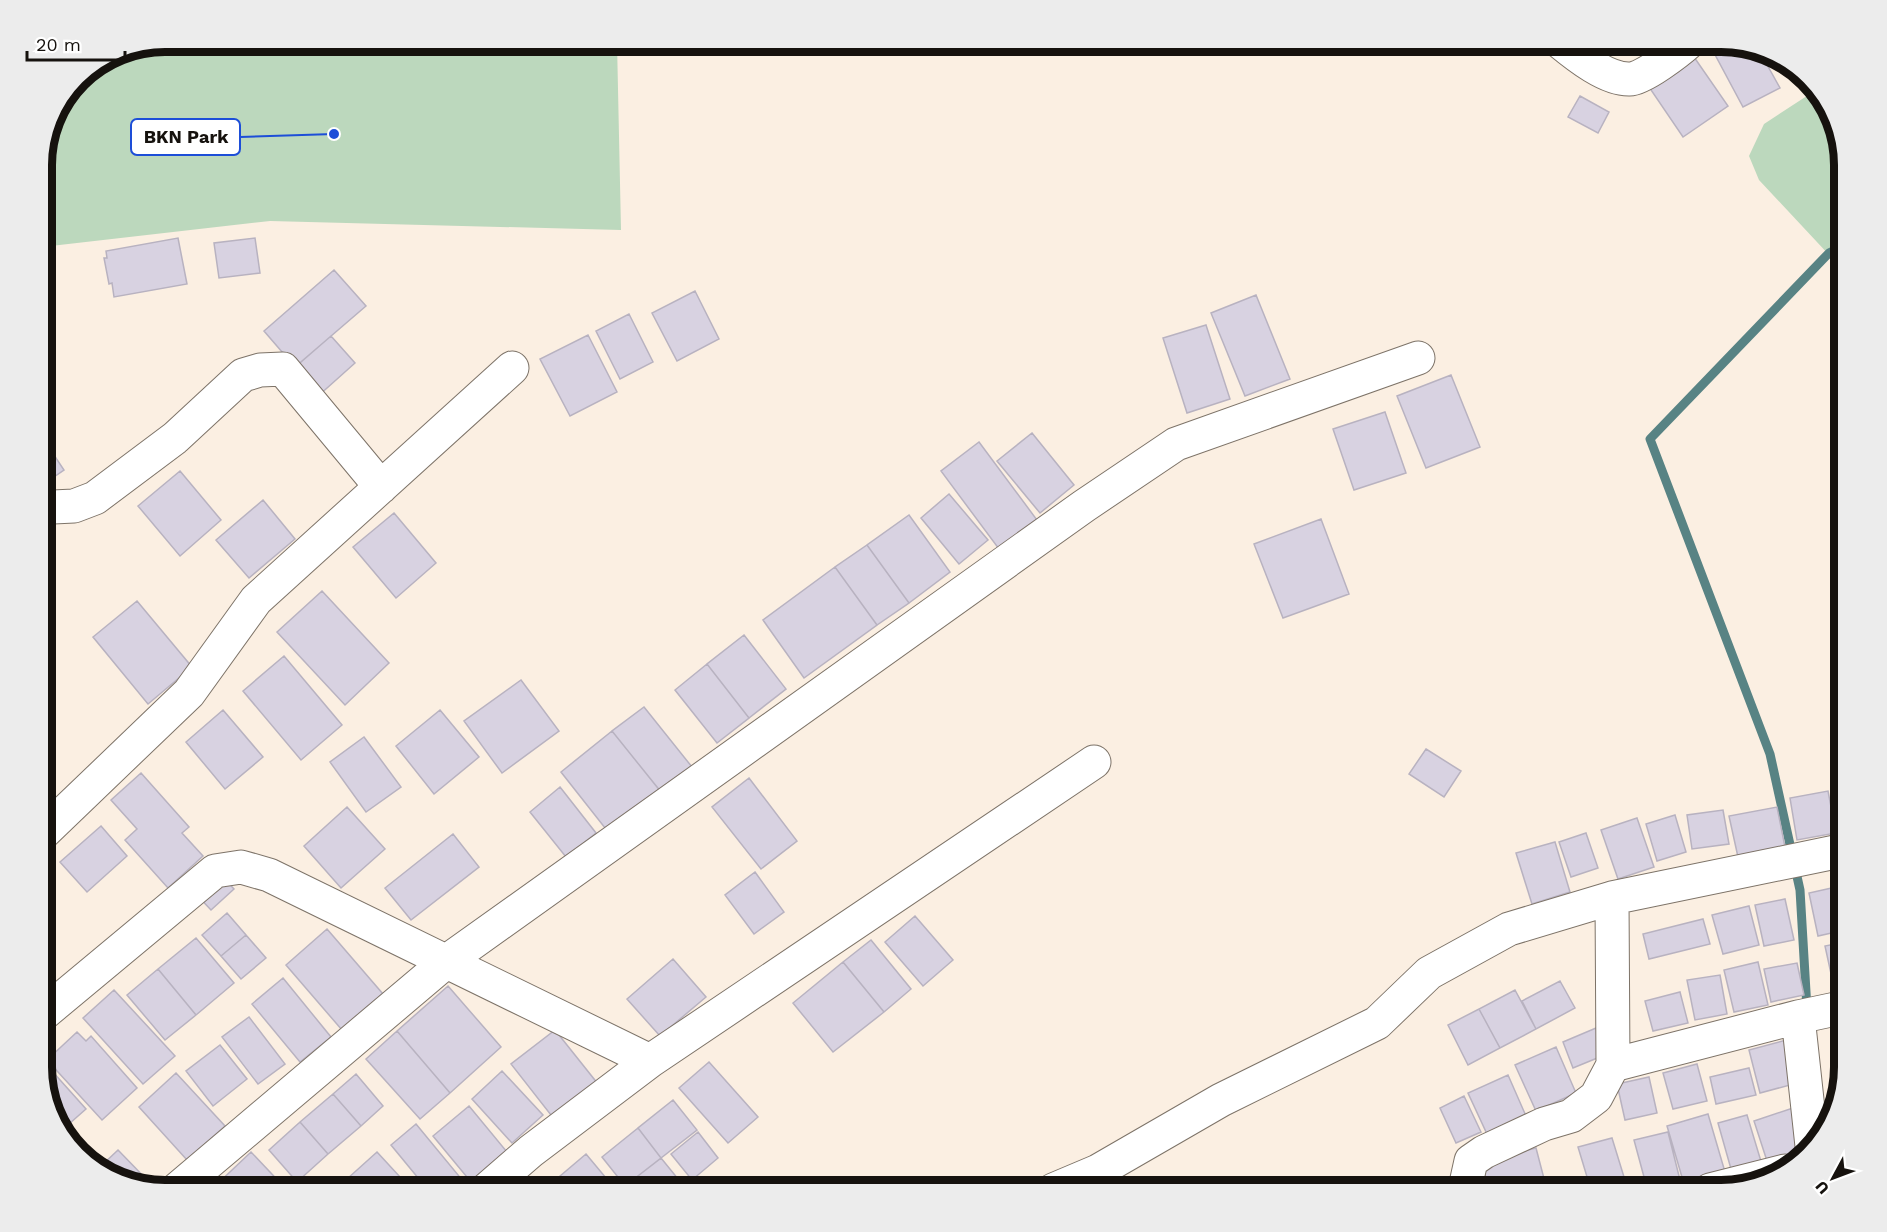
<svg xmlns="http://www.w3.org/2000/svg" width="1887" height="1232" font-family="'Work Sans',sans-serif">
	<rect width="100%" height="100%" fill="#fbefe2"/>
	<path fill="#bcd8bd" d="M165,42H617L621,230L270,221L42,247V157L55,111L78,78L118,51Z
		M1816,90L1829,104L1845,165V272L1759,180L1749,156L1764,124Z"/>
	<g fill="none" stroke-linecap="round" stroke-linejoin="round">
		<path stroke="#588384" stroke-width="9" d="M1807,1009L1800,890L1770,754L1650,439L1829,253L1845,245"/>
	</g>
	<path fill="#d8d2e1" stroke="#b8b2c0" stroke-width="1.5" d="M1635,42H1670L1652,60Z
		M1724,43L1761,54L1780,88L1743,107L1712,49Z
		M1694,57L1728,106L1683,137L1649,87Z
		M1580,96L1609,112L1598,133L1568,117Z
		M178,238L187,284L114,297L112,283L109,284L104,258H107L106,251Z
		M255,238L260,273L219,278L214,243Z
		M334,270L366,306L295,367L264,331Z
		M695,291L719,339L677,361L652,313Z
		M1256,295L1290,379L1245,396L1211,313Z
		M629,314L653,362L620,379L596,331Z
		M1206,325L1230,399L1187,413L1163,338Z
		M588,335L617,392L570,416L540,359Z
		M331,336L355,363L317,397L293,369Z
		M1451,375L1480,447L1426,468L1397,396Z
		M1385,412L1406,473L1354,490L1333,429Z
		M1032,433L1074,485L1040,513L997,461Z
		M42,437L64,470L42,485Z
		M979,442L1037,520L999,549L941,471Z
		M180,471L221,520L180,556L138,506Z
		M949,494L988,540L959,564L921,518Z
		M263,500L295,539L249,578L216,540Z
		M394,513L436,563L396,598L353,547Z
		M909,515L950,572L909,603L867,545Z
		M1321,519L1349,594L1283,618L1254,544Z
		M867,545L909,603L877,625L835,567Z
		M835,567L877,625L804,678L763,620Z
		M322,591L389,663L345,705L277,632Z
		M137,601L192,667L148,704L93,637Z
		M744,635L786,689L749,718L707,664Z
		M284,656L342,725L301,760L243,691Z
		M707,664L749,718L717,743L675,690Z
		M521,680L559,731L502,773L464,721Z
		M644,707L692,767L661,792L612,731Z
		M223,710L263,757L225,789L186,742Z
		M440,710L479,757L434,794L396,746Z
		M612,731L661,792L609,833L561,772Z
		M364,737L401,787L366,812L330,762Z
		M1426,749L1461,771L1444,797L1409,774Z
		M141,773L189,827L182,833L203,856L168,888L125,840L137,829L111,800Z
		M749,778L797,841L761,869L712,807Z
		M1845,785V832L1841,833L1832,788Z
		M560,787L596,833L566,857L530,812Z
		M1828,791L1836,833L1797,840L1790,798Z
		M347,807L385,849L341,888L304,846Z
		M1777,807L1785,847L1738,857L1729,816Z
		M1723,810L1729,844L1692,849L1687,815Z
		M1675,815L1686,852L1657,861L1646,824Z
		M1637,818L1654,867L1618,879L1601,830Z
		M101,826L127,856L87,892L60,862Z
		M1586,833L1598,868L1571,877L1559,842Z
		M453,834L479,867L411,920L385,888Z
		M1555,842L1570,892L1532,904L1516,853Z
		M218,872L234,889L211,910L195,893Z
		M755,872L784,912L754,934L725,895Z
		M1845,885V930L1818,936L1809,893Z
		M1785,899L1794,940L1764,946L1755,905Z
		M1749,906L1759,945L1723,954L1712,915Z
		M227,913L246,935L221,956L202,935Z
		M915,916L953,960L923,986L885,942Z
		M1703,919L1710,944L1649,959L1643,934Z
		M327,929L383,994L342,1030L286,965Z
		M246,935L266,958L241,979L221,956Z
		M42,938L55,954L42,965Z
		M196,938L234,983L196,1015L158,969Z
		M871,940L911,989L884,1012L843,962Z
		M1845,942V990L1835,992L1825,946Z
		M673,959L706,997L660,1036L627,999Z
		M843,962L884,1012L833,1052L793,1003Z
		M1758,962L1768,1005L1734,1012L1724,970Z
		M1797,963L1804,995L1771,1002L1764,969Z
		M158,969L196,1015L165,1040L127,995Z
		M1720,975L1727,1014L1695,1020L1687,980Z
		M283,978L331,1037L300,1062L252,1004Z
		M1560,981L1575,1008L1536,1029L1522,1001Z
		M448,986L501,1047L450,1093L397,1031Z
		M114,990L175,1056L143,1084L83,1018Z
		M1515,990L1536,1029L1500,1048L1479,1009Z
		M1680,992L1688,1023L1653,1031L1645,1001Z
		M1479,1009L1500,1048L1468,1065L1448,1025Z
		M249,1017L285,1064L258,1084L222,1037Z
		M1596,1028L1607,1054L1573,1068L1563,1042Z
		M555,1030L602,1089L558,1124L511,1064Z
		M397,1031L450,1093L420,1119L366,1059Z
		M77,1032L86,1041L91,1036L137,1088L102,1120L47,1060Z
		M1790,1039L1801,1082L1760,1093L1749,1050Z
		M220,1045L247,1079L213,1106L186,1071Z
		M1845,1046V1067L1843,1073L1840,1074L1834,1049Z
		M1556,1047L1576,1093L1536,1111L1515,1065Z
		M709,1062L758,1117L728,1143L679,1088Z
		M1697,1064L1707,1101L1673,1109L1663,1073Z
		M1749,1068L1756,1095L1716,1104L1710,1077Z
		M52,1071L86,1109L61,1131L58,1128L44,1079Z
		M502,1071L543,1115L512,1143L472,1099Z
		M176,1073L225,1126L187,1160L139,1107Z
		M356,1074L383,1106L361,1126L333,1094Z
		M1508,1075L1526,1116L1487,1134L1468,1093Z
		M1649,1077L1657,1113L1625,1120L1617,1084Z
		M333,1094L361,1126L328,1154L300,1122Z
		M1464,1096L1481,1132L1456,1143L1440,1108Z
		M673,1100L697,1130L661,1158L638,1128Z
		M469,1106L512,1158L476,1188L433,1136Z
		M1796,1107L1808,1151L1768,1164L1754,1121Z
		M1708,1114L1725,1172L1684,1184L1667,1126Z
		M1747,1115L1763,1168L1733,1176L1718,1123Z
		M300,1122L328,1154L297,1182L269,1150Z
		M416,1124L468,1187L464,1190H428L391,1145Z
		M638,1128L661,1158L625,1186L602,1157Z
		M698,1132L718,1158L692,1180L671,1154Z
		M1668,1132L1680,1180L1647,1188L1634,1140Z
		M1612,1138L1628,1190H1591L1578,1147Z
		M1536,1148L1547,1190H1488L1481,1162Z
		M118,1150L150,1183L148,1185L98,1169Z
		M251,1152L287,1190H213L212,1189Z
		M377,1152L412,1190H357L347,1179Z
		M586,1154L616,1190H547L546,1188Z
		M661,1158L687,1190H629L625,1186Z"/>
	<g fill="none" stroke-linecap="round" stroke-linejoin="round">
		<g stroke="#7d7368" stroke-width="35">
			<path id="minor" d="M1560,42C1577,56 1607,80 1630,79C1643,79 1679,51 1689,42
				M53,507L74,506L95,498L175,438L243,375L260,370L283,369L381,487
				M42,834L189,693L256,600L512,368
				M42,1015L215,871L241,867L269,875L650,1061
				M1798,1017L1812,1146
				M1613,1065L1798,1017L1845,1007
				M176,1190L447,961L1084,506L1176,444L1418,358
				M486,1190L531,1151L650,1061L1094,762
				M1053,1190L1098,1171L1221,1100L1377,1023L1429,973L1509,929L1612,898L1845,850
				M1469,1190L1467,1179L1471,1161L1484,1152L1544,1124L1571,1116L1596,1097L1613,1065L1612,898
				M1710,1190L1785,1171"/>
		</g>
		<use href="#minor" stroke="#fff" stroke-width="33"/>
	</g>
	<path d="M0 0H1887V1232H0ZM165 52H1721A113 113 0 0 1 1834 165V1067A113 113 0 0 1 1721 1180H165A113 113 0 0 1 52 1067V165A113 113 0 0 1 165 52Z" fill="#ececec" fill-rule="evenodd"/>
	<path fill="none" stroke="#16120e" stroke-width="8" d="M165 52H1721A113 113 0 0 1 1834 165V1067A113 113 0 0 1 1721 1180H165A113 113 0 0 1 52 1067V165A113 113 0 0 1 165 52Z"/>
	<path fill="none" stroke="#1d4ed8" stroke-width="2" d="M334 134L240 137"/>
	<circle fill="#1d4ed8" stroke="#fff" stroke-width="2" cx="334" cy="134" r="6"/>
	<rect fill="#fff" stroke="#1d4ed8" stroke-width="2" x="131" y="119" width="109" height="36" rx="6"/>
	<g font-size="18" text-anchor="middle" font-weight="bold" fill="#16120e">
		<text x="186" y="143">BKN Park</text>
	</g>
	<g transform="translate(1833 1178) rotate(229)" stroke="#ffffff" stroke-width="4.5" paint-order="stroke">
	<path d="M0-4.5L10 22L0 15L-10 22Z" fill="#16120e"/>
	<text y="-9" font-size="16" font-weight="bold" text-anchor="middle" fill="#16120e">U</text>
	</g>
	<path d="M27 51v9h98v-9" fill="none" stroke="#16120e" stroke-width="3"/>
	<text x="36" y="51" font-size="18" fill="#16120e" stroke="#ffffff" stroke-width="4.5" paint-order="stroke">20 m</text>
</svg>
